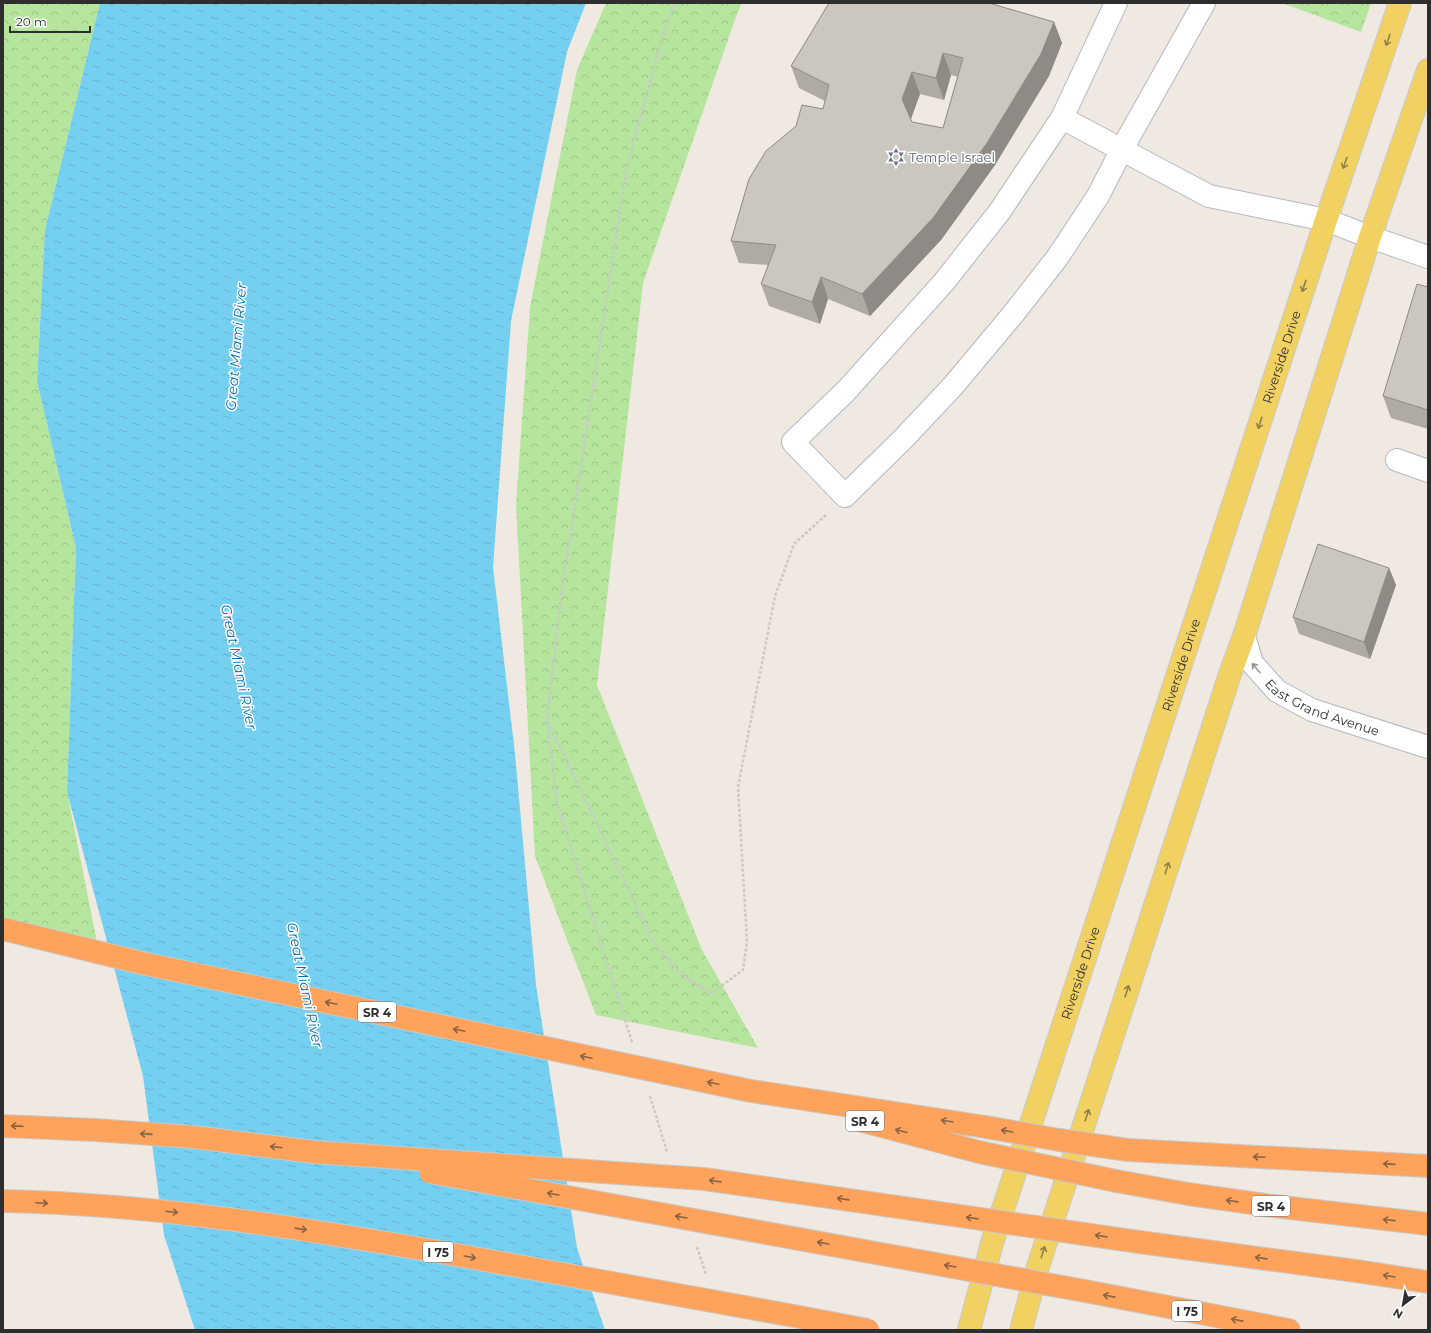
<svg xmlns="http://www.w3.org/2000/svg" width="1431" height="1333" font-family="Montserrat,sans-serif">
	<defs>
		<pattern id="forest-crowns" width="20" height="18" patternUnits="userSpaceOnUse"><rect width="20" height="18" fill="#b6e59e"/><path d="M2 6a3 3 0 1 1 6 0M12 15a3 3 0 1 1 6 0" fill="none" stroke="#9dc588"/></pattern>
		<pattern id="water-ripples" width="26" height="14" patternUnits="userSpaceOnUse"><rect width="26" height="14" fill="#75cff0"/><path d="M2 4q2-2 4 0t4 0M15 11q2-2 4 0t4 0" fill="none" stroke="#66b2ce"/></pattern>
	</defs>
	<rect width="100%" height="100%" fill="#efe9e1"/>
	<path fill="url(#forest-crowns)" d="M3,3H100L45,230L37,381L76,548L67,792L99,952L3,922Z
		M606,3H742L737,14L643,283L597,685L702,950L758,1048L596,1015L535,856L516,505L530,307L577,70Z
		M1282,3H1371L1361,32Z"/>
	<path fill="url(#water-ripples)" d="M100,3H586L567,52L511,321L493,567L515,754L536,985L577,1248L605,1330H195L164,1235L143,1076L67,792L76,548L37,381L45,230Z"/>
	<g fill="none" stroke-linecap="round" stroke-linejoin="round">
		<g stroke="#b4b7c1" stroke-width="24">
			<g id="minor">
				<path d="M1116,3L1062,118L1000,211L944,282L846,391L793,442L845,496L904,438L953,386L1014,313L1057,258L1098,196L1122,149L1204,3"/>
				<path d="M1062,118L1209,196L1326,220L1370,237L1428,257"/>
				<path d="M1397,460L1428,471"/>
				<path id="s1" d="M1244,636L1252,663L1277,691L1312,710L1428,747"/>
			</g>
		</g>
		<g stroke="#c9c9c9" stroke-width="24">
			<g id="major">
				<path id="s2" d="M969,1330L992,1243L1326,220L1400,3"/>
				<path d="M1021,1330L1037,1270L1230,674L1244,636L1370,237L1428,70"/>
			</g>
		</g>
		<g stroke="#c9c9c9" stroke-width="24">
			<path id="highway" d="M751,1091L986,1127
				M859,1120L979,1152
				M3,1126L95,1130L193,1137L314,1152
				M1128,1150L1428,1166
				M1116,1181L1188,1194L1273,1206L1428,1224
				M1139,1242L1356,1271L1428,1282
				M1085,1291L1289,1330"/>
		</g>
		<path stroke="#c9c9c9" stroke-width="2.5" stroke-dasharray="3 2" stroke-linecap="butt" d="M548,722L653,941L681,975L712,993L743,970L747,942L738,787L775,596L794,544L827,514
			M632,1042L557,803L547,720L561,596L627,166L663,35L675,3
			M650,1096L667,1152
			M697,1247L706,1274"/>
		<use href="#minor" stroke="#fff" stroke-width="22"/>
		<use href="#major" stroke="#f2d163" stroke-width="22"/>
		<use href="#highway" stroke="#ffa35c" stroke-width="22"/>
		<g stroke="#c9c9c9" stroke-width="24" stroke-linecap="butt">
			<path id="highway-bridge" d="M3,929L146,964L751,1091
				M986,1127L1059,1140L1128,1150
				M314,1152L704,1179L1139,1242
				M979,1152L1116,1181
				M430,1172L1085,1291
				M3,1201C162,1204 318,1231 474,1258C606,1281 737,1305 868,1330"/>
		</g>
		<use href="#highway-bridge" stroke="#ffa35c" stroke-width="22"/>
	</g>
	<path fill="#afaba4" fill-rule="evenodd" d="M1054,22L1062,43L1049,76L995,165L941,240L870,316L828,299L820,324L769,306L761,284L768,265L739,263L731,241L796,126L823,109L825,101L799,88L791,66ZM951,75L958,77L943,128L912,122L911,119L920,94L944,100Z
		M1428,287V429L1391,418L1383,396Z
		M1389,568L1396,585L1370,659L1299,634L1293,617Z"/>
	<path fill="#8e8b86" d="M1054,22L1062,43L1049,76L995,165L941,240L870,316L862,294Z
		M943,53L951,75L944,100L936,78Z
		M912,72L920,94L910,121L902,99Z
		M821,277L828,299L820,324L812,302Z
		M1389,568L1396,585L1370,659L1364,642Z"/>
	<path fill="#cbc7bf" stroke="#8e8b86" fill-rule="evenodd" d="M829,3H989L1054,22L1041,54L987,143L933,218L862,294L821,277L812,302L761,284L776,245L731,241L749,179L766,151L796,126L802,105L823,109L829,85L791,66ZM943,53L963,58L943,128L912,122L902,99L912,72L936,78Z
		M1417,284L1428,287V410L1383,396Z
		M1318,544L1389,568L1364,642L1293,617Z"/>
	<defs><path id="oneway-shaft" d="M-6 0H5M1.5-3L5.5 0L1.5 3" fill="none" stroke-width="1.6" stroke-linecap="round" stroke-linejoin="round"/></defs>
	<g stroke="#908048">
		<use href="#oneway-shaft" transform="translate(1388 40) rotate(109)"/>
		<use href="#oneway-shaft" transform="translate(1345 163) rotate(109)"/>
		<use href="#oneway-shaft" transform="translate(1304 286) rotate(108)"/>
		<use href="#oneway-shaft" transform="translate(1260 423) rotate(108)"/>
		<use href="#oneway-shaft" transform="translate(1167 868) rotate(-72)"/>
		<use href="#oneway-shaft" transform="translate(1127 991) rotate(-72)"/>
		<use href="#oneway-shaft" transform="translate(1087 1115) rotate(-72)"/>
		<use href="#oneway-shaft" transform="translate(1043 1252) rotate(-72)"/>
	</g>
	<use stroke="#969696" href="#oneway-shaft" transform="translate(1256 668) rotate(-131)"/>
	<g stroke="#8c6343">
		<use href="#oneway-shaft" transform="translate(331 1003) rotate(-168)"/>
		<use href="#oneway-shaft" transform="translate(459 1030) rotate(-168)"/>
		<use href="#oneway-shaft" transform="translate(586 1057) rotate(-168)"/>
		<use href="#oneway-shaft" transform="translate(713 1083) rotate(-168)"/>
		<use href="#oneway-shaft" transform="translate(947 1121) rotate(-171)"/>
		<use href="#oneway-shaft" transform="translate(17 1126) rotate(-178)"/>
		<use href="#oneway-shaft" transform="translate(901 1131) rotate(-165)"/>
		<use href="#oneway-shaft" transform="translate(1007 1131) rotate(-170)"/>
		<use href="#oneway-shaft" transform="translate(146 1134) rotate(-176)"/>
		<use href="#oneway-shaft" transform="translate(276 1147) rotate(-173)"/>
		<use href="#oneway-shaft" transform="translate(1259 1157) rotate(-177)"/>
		<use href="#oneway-shaft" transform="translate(1389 1164) rotate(-176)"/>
		<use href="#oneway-shaft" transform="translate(715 1181) rotate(-172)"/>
		<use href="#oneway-shaft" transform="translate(553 1194) rotate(-170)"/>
		<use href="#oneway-shaft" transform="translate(843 1199) rotate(-172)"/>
		<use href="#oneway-shaft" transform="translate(1232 1201) rotate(-172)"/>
		<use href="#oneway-shaft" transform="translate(42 1203) rotate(3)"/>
		<use href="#oneway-shaft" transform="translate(172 1212) rotate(6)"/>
		<use href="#oneway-shaft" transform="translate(681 1217) rotate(-170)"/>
		<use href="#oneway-shaft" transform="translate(972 1218) rotate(-172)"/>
		<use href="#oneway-shaft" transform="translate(1389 1220) rotate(-174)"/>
		<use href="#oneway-shaft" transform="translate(301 1229) rotate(8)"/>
		<use href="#oneway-shaft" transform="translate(1101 1236) rotate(-172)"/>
		<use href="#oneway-shaft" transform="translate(823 1243) rotate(-170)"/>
		<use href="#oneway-shaft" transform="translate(470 1257) rotate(10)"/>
		<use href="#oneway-shaft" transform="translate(1261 1258) rotate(-172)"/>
		<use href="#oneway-shaft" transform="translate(950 1266) rotate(-170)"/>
		<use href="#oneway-shaft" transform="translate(1389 1276) rotate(-171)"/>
		<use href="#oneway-shaft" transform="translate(1109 1296) rotate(-169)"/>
		<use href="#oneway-shaft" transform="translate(1237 1320) rotate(-169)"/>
	</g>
	<defs>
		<g id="synagogue-bare" transform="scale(1.38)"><path d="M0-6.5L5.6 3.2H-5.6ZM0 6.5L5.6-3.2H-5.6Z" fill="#6b7280" stroke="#fff" stroke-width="2.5" paint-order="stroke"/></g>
	</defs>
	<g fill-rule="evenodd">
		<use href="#synagogue-bare" x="896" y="157"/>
	</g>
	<g text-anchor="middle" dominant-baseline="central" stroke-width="3" stroke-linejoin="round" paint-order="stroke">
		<g fill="#fff" stroke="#6d6d6d" stroke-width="1">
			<rect x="358" y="1002" width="38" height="20" rx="3"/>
			<rect x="846" y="1111" width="38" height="20" rx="3"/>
			<rect x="1252" y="1196" width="38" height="20" rx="3"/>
			<rect x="423" y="1242" width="30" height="20" rx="3"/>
			<rect x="1172" y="1301" width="30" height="20" rx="3"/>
		</g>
		<g font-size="12" font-weight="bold" fill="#2e2e2e">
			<text x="377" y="1012">SR 4</text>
			<text x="865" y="1121">SR 4</text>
			<text x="1271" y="1206">SR 4</text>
			<text x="438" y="1252">I 75</text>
			<text x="1187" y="1311">I 75</text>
		</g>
		<g font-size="13" fill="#5b616d" stroke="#fff" text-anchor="start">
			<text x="909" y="157">Temple Israel</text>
		</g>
		<g font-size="13" fill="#2e2e2e" stroke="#fff">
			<text stroke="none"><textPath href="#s2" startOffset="1022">Riverside Drive</textPath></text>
			<text stroke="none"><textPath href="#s2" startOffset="698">Riverside Drive</textPath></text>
			<text stroke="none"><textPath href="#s1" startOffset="114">East Grand Avenue</textPath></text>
			<text stroke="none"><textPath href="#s2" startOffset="374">Riverside Drive</textPath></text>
		</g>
		<g font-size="14" font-style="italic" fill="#0d6fa3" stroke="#fff">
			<text transform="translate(236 347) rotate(-85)">Great Miami River</text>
			<text transform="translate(239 667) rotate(78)">Great Miami River</text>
			<text transform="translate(305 985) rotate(78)">Great Miami River</text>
		</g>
	</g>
	<rect width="1431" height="1333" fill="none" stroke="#2e2e2e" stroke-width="8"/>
	<g transform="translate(1403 1305) rotate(211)" stroke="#ffffff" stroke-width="3" paint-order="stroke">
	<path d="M0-3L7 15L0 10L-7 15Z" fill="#2e2e2e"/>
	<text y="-6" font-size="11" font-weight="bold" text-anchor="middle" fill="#2e2e2e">N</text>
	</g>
	<path d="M10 26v6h80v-6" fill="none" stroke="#2e2e2e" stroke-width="2"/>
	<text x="16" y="26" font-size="12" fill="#2e2e2e" stroke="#ffffff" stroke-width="3" paint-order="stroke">20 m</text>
</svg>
